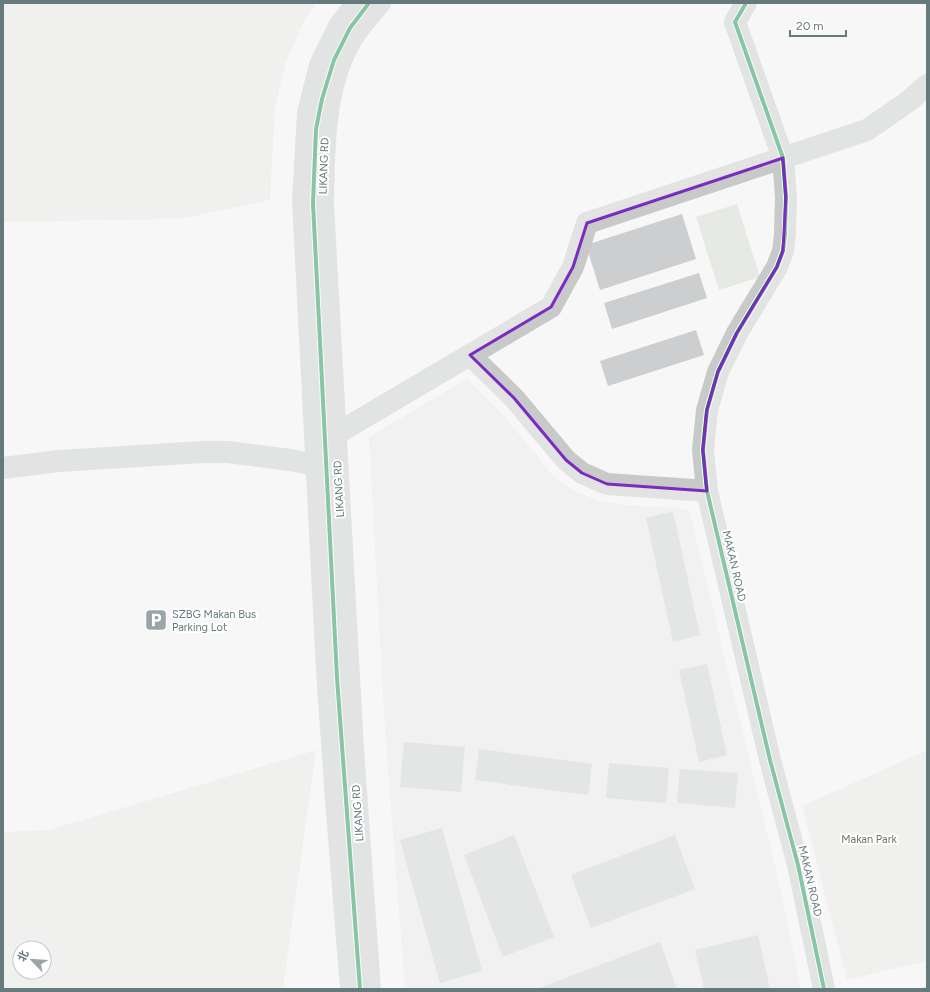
<svg xmlns="http://www.w3.org/2000/svg" width="930" height="992" font-family="Figtree,'Noto Sans SC',sans-serif">
	<rect width="100%" height="100%" fill="#f7f7f7"/>
	<path fill="#e6e8e7" d="M467,379L500,411L552,474L572,490L602,502L639,506L689,509L778,878L801,989H405L385,731L369,437Z"/>
	<path fill="#e7e9e4" fill-rule="evenodd" d="M3,3H316L305,19L286,62L275,108L270,200L180,219L3,222Z
		M737,204L760,277L719,290L696,217Z
		M316,750L283,989H3V832L49,830ZM20,948H44V972H20Z
		M927,750V961L847,980L802,806Z"/>
	<path fill="#cccecf" d="M682,214L696,259L600,290L586,245Z
		M699,273L707,298L612,329L604,303Z
		M696,330L704,355L608,386L600,361Z
		M673,511L700,635L673,642L646,518Z
		M707,664L727,755L699,762L679,670Z
		M404,742L465,747L461,792L400,787Z
		M479,749L592,764L588,795L475,780Z
		M609,763L669,768L666,803L606,798Z
		M680,769L738,773L735,808L677,803Z
		M442,828L482,971L440,983L400,840Z
		M514,835L554,937L503,957L464,855Z
		M675,835L695,889L591,928L571,875Z
		M758,935L770,989H704L695,950Z
		M660,942L677,989H537Z
		M927,986V989H918Z"/>
	<g fill="none" stroke-linecap="round" stroke-linejoin="round">
		<path stroke="#c8caca" stroke-width="22" d="M746,3L735,22L783,158L786,197L785,234L783,251L777,267L737,333L718,372L707,410L703,450L707,491L770,760L798,865L824,989
			M470,355L514,398L566,460L582,473L607,484L707,491
			M336,434L551,307L573,267L587,223L867,130L909,101L927,85
			M3,468L59,461L202,452H228L290,460L331,468
			M351,989L336,800L327,670L303,200L308,113L320,65L339,26L357,3
			M370,989L353,749L323,204C324,148 323,82 355,34C362,23 372,13 380,3"/>
		<g stroke="#fff" stroke-width="6">
			<path id="cycleway" d="M746,3L735,22L783,158L786,197L785,234L783,251L777,267L737,333L718,372L707,410L703,450L707,491L770,760L798,865L824,989
				M360,989L337,678L313,203L316,129L322,99L334,60L350,28L369,3"/>
		</g>
		<use href="#cycleway" stroke="#00873e" stroke-width="4"/>
	</g>
	<path d="M0 0H930V992H0ZM783,158L786,197L783,251L777,267L737,333L718,372L707,410L703,450L707,491L607,484L582,473L566,460L514,398L470,355L551,307L573,267L587,223Z" fill="#f7f7f7" fill-opacity=".55" fill-rule="evenodd"/>
	<path fill="none" stroke="#7b2cbf" stroke-width="3" stroke-linejoin="round" d="M783,158L786,197L783,251L777,267L737,333L718,372L707,410L703,450L707,491L607,484L582,473L566,460L514,398L470,355L551,307L573,267L587,223Z"/>
	<defs>
		<g id="parking-square" transform="scale(1.15)"><rect x="-9" y="-9" width="18" height="18" rx="4" fill="#99a6a8" stroke="#fff"/><path d="M-3.5-5.5H1a3.5 3.5 0 0 1 0 7H-1V5.5H-3.5ZM-1-3.4V-.6H.8a1.4 1.4 0 0 0 0-2.8Z" fill="#fff"/></g>
	</defs>
	<g fill-rule="evenodd">
		<use href="#parking-square" x="156" y="620"/>
	</g>
	<g text-anchor="middle" dominant-baseline="central" stroke-width="4" stroke-linejoin="round" paint-order="stroke">
		<g font-size="11" fill="#667a7e" stroke="#fff">
			<text transform="translate(324 166) rotate(-88)">LIKANG RD</text>
			<text transform="translate(339 489) rotate(-93)">LIKANG RD</text>
			<text transform="translate(734 566) rotate(77)">MAKAN ROAD</text>
			<text transform="translate(358 813) rotate(-94)">LIKANG RD</text>
			<text transform="translate(810 881) rotate(77)">MAKAN ROAD</text>
		</g>
		<g font-size="11" fill="#667a7e" stroke="#fff" text-anchor="start">
			<text x="172" y="614">SZBG Makan Bus<tspan x="172" dy="13">Parking Lot</tspan></text>
		</g>
		<g font-size="11" fill="#6c7764" stroke="#fff">
			<text x="869" y="839">Makan Park</text>
		</g>
	</g>
	<rect width="930" height="992" fill="none" stroke="#667a7e" stroke-width="8"/>
	<g transform="translate(32 960) rotate(295)"><circle r="19" fill="#ffffff" stroke="#c2cacb"/>
	<path d="M0-3L7 15L0 10L-7 15Z" fill="#99a6a8"/>
	<text y="-6" font-size="11" font-weight="bold" text-anchor="middle" fill="#667a7e">北</text>
	</g>
	<path d="M790 30v6h56v-6" fill="none" stroke="#667a7e" stroke-width="2"/>
	<text x="796" y="30" font-size="12" fill="#667a7e" stroke="#ffffff" stroke-width="3" paint-order="stroke">20 m</text>
</svg>
